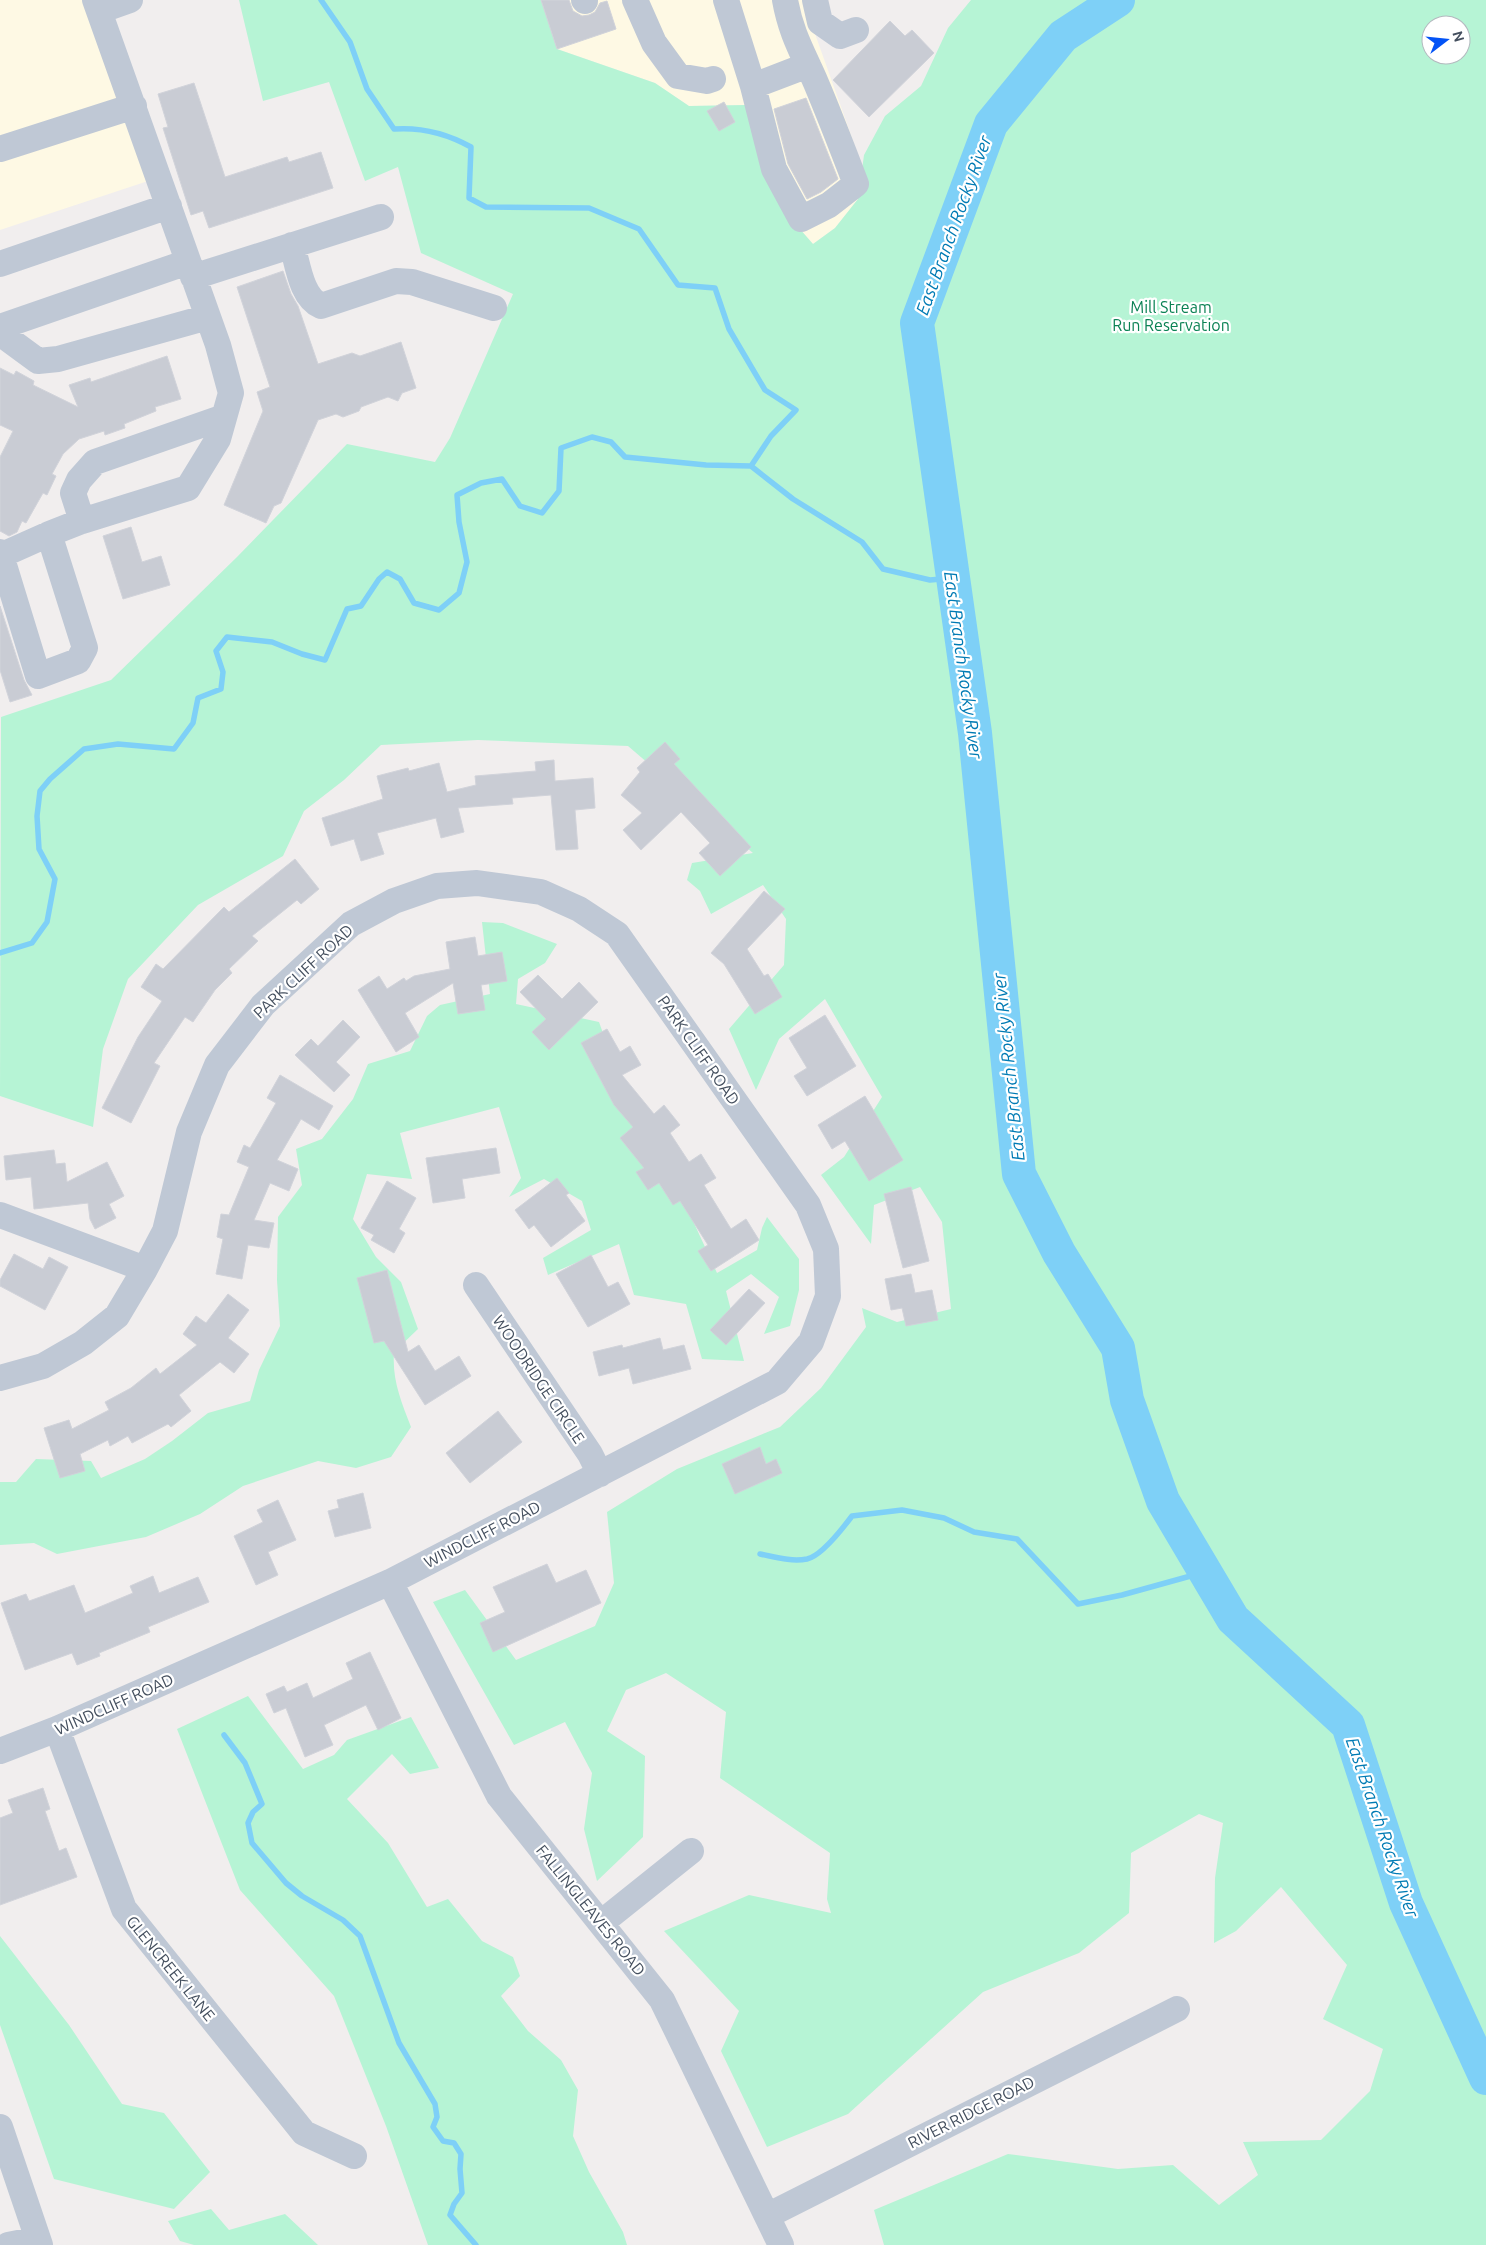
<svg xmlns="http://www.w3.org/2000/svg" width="1486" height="2245" font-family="Ubuntu,sans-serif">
	<rect width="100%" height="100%" fill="#f1eeee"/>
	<path fill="#fef9e4" d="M0,0H86L148,181L0,230Z
		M541,0H803L862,166L858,199L835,228L813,244L785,212L746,105L689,106L655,83L557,49Z"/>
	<path fill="#b6f4d5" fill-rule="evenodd" d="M239,0H541L557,49L655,83L689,106L746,105L785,212L813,244L835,228L858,199L864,155L885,116L921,86L948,28L971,0H1486V2245H884L874,2210L1008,2154L1118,2169L1173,2165L1219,2205L1258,2175L1243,2142L1321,2140L1370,2091L1383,2049L1323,2019L1347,1965L1281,1887L1236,1931L1214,1943L1215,1878L1223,1823L1199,1814L1131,1853L1129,1913L1079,1953L983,1992L848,2114L767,2147L721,2051L739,2011L664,1931L749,1895L831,1913L827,1899L830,1853L720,1778L726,1712L666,1673L626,1690L607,1731L645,1756L643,1837L597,1881L584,1829L592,1773L565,1722L514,1745L433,1602L465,1590L516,1660L595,1626L614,1583L607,1512L677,1469L780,1427L821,1388L866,1327L862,1308L897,1322L951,1309L942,1222L920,1187L874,1205L871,1244L821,1175L844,1157L882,1097L825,999L779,1039L756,1090L729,1029L784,965L786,919L763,885L711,914L700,891L687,880L692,863L753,853L628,746L478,740L381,745L344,780L304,811L283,856L198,905L128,979L103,1049L93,1127L0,1096L1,717L111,680L237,557L347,444L435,462L450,438L513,294L421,253L398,167L365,181L329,82L263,101ZM1431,25H1461V55H1431Z
		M482,922L503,923L557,944L545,963L518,979L516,1004L599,1022L622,1086L687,1208L717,1273L757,1250L762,1228L767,1217L799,1259V1290L790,1326L764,1334L779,1297L751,1274L726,1291L744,1361L702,1359L686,1304L634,1295L619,1244L548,1275L543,1258L591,1230L582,1201L544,1179L509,1197L521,1178L499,1107L400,1133L412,1179L367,1174L353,1219L376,1257L401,1282L418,1329L394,1352C392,1380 401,1401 411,1427L391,1457L356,1468L318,1461L243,1486L200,1514L146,1537L57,1554L34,1543L0,1545V1482H16L36,1459L91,1461L101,1478L145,1459L172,1441L208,1413L250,1401L259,1370L280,1326L277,1280L278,1217L302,1185L296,1149L322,1139L353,1099L368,1064L410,1051L427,1016L440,1005L490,994Z
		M248,1696L303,1769L334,1755L347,1740L411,1717L439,1768L410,1774L392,1754L347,1799L388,1843L427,1907L448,1899L482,1941L513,1957L520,1976L501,1996L528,2031L561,2060L578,2090L573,2136L589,2172L623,2232L627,2245H428L386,2126L334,1996L240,1890L177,1729Z
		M0,1936L69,2025L122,2104L164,2113L210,2172L174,2209L54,2179L0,2025Z
		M211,2209L229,2230L285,2214L318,2245H194L180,2241L168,2221Z"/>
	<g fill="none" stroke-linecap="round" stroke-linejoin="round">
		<path stroke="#7ed0f7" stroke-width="5.5" d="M321,0L350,42L367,89L394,129C422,127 446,133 471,147L469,198L486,207L589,208L639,229L678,285L715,288L729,329L765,390L796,410L771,436L751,466L793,499L862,542L883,569L930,580L953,578
			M0,953L32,943L47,922L55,879L39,849L37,816L40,791L50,779L84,749L118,744L174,749L193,723L198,698L221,689L223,672L216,651L227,637L272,642L302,654L325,660L347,609L361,606L379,579L387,572L400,579L414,603L439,610L459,593L467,562L459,522L457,495L481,483L502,479L520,506L542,513L559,491L561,448L592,437L611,442L625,457L706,465L751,466
			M760,1554C775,1557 791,1562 807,1559C821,1556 843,1528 852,1516L902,1510L944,1518L974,1532L1017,1539L1078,1604L1122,1595L1205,1572
			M224,1735L245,1763L262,1804L253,1812L248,1823L252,1843L286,1883L302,1896L343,1920L360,1936L399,2043L435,2104L437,2117L433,2127L443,2141L454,2143L461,2154L460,2169L462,2193L454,2204L450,2215L476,2245"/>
		<path stroke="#7ed0f7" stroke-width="34" d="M1118,0L1063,36L991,124L917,323L975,733L1019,1174L1059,1253L1118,1348L1127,1400L1163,1501L1233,1619L1348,1725L1406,1903L1486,2078"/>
	</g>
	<path fill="#c9ccd4" stroke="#d1d3da" d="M541,0H569L573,11L582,16L589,15L595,12L600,3L607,1L616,29L557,49Z
		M890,21L905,36L912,30L934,53L869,117L833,80Z
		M194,83L225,177L287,157L289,162L321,152L333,188L209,228L203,211L191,215L163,128L168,127L158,94Z
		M806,98L838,179L821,192L807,199L788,164L774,109Z
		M724,102L735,122L719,131L707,111Z
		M283,271L291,294L298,306L318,364L352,353L360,356L401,342L416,388L402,393L398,401L388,397L361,407L359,411L343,417L336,414L318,420L281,503L274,506L266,523L224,505L263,411L257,392L270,387L237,287Z
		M167,356L181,399L155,407L156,411L124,424L125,428L105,435L104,431L79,439L63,454L52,474L56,476L47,495L43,493L26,523L22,521L17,532L9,536L0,531V457L13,431L0,425V368L14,375L16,371L34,381L33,385L78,407L69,385L90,378L91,382Z
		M131,527L142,562L161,556L170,585L123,599L103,536Z
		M0,606L24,680L32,695L10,702L0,670Z
		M665,742L680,759L674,764L751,847L720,876L699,853L710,843L681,812L641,850L623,830L642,813L621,795L640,772L637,768Z
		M554,760L555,781L593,778L595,808L575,810L578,849L556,850L551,795L512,798L513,804L458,808L464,832L441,838L436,818L377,833L384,854L361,861L354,839L331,846L322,818L383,799L377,776L408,768L409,771L439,763L447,792L476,785L475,776L536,771L535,762Z
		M295,859L319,889L301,904L297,900L252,936L258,941L229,969L232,973L215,990L193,1022L185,1017L154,1063L160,1066L131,1123L102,1108L138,1037L162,1001L141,987L156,964L163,969L224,907L229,912Z
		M764,891L785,909L747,949L764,976L768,974L782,997L755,1014L724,964L711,953Z
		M475,937L478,956L502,952L507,981L481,985L485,1010L458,1014L453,983L405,1013L419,1037L396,1052L358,990L379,976L387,989L404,978L406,981L414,976L450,969L446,942Z
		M538,975L562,999L579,982L598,1002L549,1050L532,1032L546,1019L520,992Z
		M825,1015L856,1066L807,1096L794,1076L807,1068L789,1038Z
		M343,1020L360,1037L336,1062L350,1075L334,1092L295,1055L311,1039L318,1046Z
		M607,1029L620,1052L630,1046L641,1065L622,1075L654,1114L664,1105L680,1125L670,1133L689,1162L701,1154L716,1178L704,1185L731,1229L746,1219L759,1240L711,1271L698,1251L708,1245L680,1201L673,1205L659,1183L648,1190L636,1172L644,1168L620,1138L633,1127L614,1105L581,1043Z
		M280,1075L333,1106L319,1130L301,1119L277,1160L298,1169L289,1191L270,1183L254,1220L274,1223L269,1248L248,1245L242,1279L216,1274L223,1239L217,1237L221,1214L229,1215L249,1167L237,1162L244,1145L250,1148L276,1103L267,1098Z
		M865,1096L903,1160L869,1181L845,1141L832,1149L818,1125Z
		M496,1148L500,1173L462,1179L465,1198L433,1203L426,1158Z
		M54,1150L56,1164L65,1163L67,1182L107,1162L124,1196L109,1204L116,1218L95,1229L90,1219L88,1203L34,1209L31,1177L6,1180L4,1156Z
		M557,1178L569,1193L566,1195L585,1221L551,1247L534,1225L529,1229L515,1210Z
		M387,1181L416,1198L399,1229L405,1233L394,1253L371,1240L374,1235L361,1228Z
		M911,1187L929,1261L903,1268L884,1194Z
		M14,1254L43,1269L49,1257L68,1267L45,1310L0,1286V1280Z
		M591,1255L608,1287L618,1282L630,1304L588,1327L556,1274Z
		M387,1270L408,1352L419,1345L435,1371L459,1356L471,1376L425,1405L384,1341L374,1343L357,1278Z
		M911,1274L915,1293L932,1290L938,1320L906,1326L902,1308L891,1310L885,1279Z
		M749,1289L765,1303L726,1345L710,1330Z
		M228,1294L249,1310L228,1338L249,1354L234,1373L220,1362L179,1395L191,1411L171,1427L168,1424L132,1443L128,1436L110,1446L108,1440L80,1454L85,1471L60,1478L44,1428L69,1420L72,1429L109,1410L105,1402L131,1388L156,1368L160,1374L197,1345L183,1334L196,1316L206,1323Z
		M660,1338L663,1350L684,1345L691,1369L633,1384L629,1368L599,1376L593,1352L622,1345L623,1348Z
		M498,1411L522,1442L470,1483L446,1453Z
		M760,1447L766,1464L776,1459L782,1473L735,1494L722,1464Z
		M363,1493L371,1528L335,1537L328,1511L339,1508L337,1500Z
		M278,1500L296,1540L268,1552L278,1575L256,1585L234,1536L263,1522L257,1510Z
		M547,1564L556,1583L586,1570L601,1603L493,1652L480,1623L505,1612L493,1587Z
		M153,1576L159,1593L198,1577L209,1602L148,1627L150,1632L99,1653L100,1656L77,1665L72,1653L25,1670L1,1603L26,1594L29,1601L74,1585L85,1613L133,1593L130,1586Z
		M370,1652L401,1718L378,1730L366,1705L324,1725L333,1745L305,1757L286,1708L274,1713L266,1694L284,1686L287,1692L307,1683L313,1698L353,1679L346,1663Z
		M43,1788L50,1809L45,1811L59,1851L66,1848L77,1877L0,1905V1818L13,1813L8,1800Z"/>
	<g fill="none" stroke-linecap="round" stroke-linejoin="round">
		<path stroke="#bfc8d5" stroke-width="26" d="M584,0L585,1
			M635,0L654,43L678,76L707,81L713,79
			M726,0L753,86L808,65
			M815,0L820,22L840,36L856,30
			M99,11L130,0
			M753,86L774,169L801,219L829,205L856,184C843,150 830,116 816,83C803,53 791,34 785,0
			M0,149L134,106
			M292,245C298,265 301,297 321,306L396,281L412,282L494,308
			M0,264L169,206
			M193,277L381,217
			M0,327L188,262
			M0,333L38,361L58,359L208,317
			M82,521L73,493L79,480L95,462L224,417
			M0,552L38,676L78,661L85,648L49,534L82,521L188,488L218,439L231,393L218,345L95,0
			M2,555L49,534
			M0,1215L145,1269
			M476,1285L590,1454L600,1474
			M0,1378L43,1366L83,1343L117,1316L145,1269L165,1231L189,1132L217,1065L263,1005L351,924L394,901L437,886L477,883L541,892L579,909L617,934L808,1205L826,1249L828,1296L811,1342L777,1382L390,1582L57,1729L0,1751
			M390,1582L499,1796L662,2000L781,2245
			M57,1729L124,1909L304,2133L354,2156
			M601,1923L691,1851
			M0,2127L40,2245
			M767,2216L1177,2009
			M8,2245L38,2239"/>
	</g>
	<g text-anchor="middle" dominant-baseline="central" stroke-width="4.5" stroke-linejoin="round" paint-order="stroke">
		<g font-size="16" fill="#0b8254" stroke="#fff">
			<text x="1171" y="307">Mill Stream<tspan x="1171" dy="18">Run Reservation</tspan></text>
		</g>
		<g font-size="16" fill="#444f5e" stroke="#fff">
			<text transform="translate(303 971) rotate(-43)">PARK CLIFF ROAD</text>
			<text transform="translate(699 1050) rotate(55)">PARK CLIFF ROAD</text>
			<text transform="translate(539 1379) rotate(56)">WOODRIDGE CIRCLE</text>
			<text transform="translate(482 1534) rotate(-27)">WINDCLIFF ROAD</text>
			<text transform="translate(114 1704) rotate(-24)">WINDCLIFF ROAD</text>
			<text transform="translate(591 1910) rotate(51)">FALLINGLEAVES ROAD</text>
			<text transform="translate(171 1968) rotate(51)">GLENCREEK LANE</text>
			<text transform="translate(971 2112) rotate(-27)">RIVER RIDGE ROAD</text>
		</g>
		<g font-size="18" font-style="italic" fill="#007bb4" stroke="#fff">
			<text transform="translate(953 225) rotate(-70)">East Branch Rocky River</text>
			<text transform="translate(964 665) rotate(82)">East Branch Rocky River</text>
			<text transform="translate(1008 1067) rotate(-96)">East Branch Rocky River</text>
			<text transform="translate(1383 1827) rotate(71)">East Branch Rocky River</text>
		</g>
	</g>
	<g transform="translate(1446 40) rotate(74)"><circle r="24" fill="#ffffff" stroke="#b4b9bf"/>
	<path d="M0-4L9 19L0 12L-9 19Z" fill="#0353f6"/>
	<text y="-8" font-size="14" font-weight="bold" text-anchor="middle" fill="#444f5e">N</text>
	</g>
</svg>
